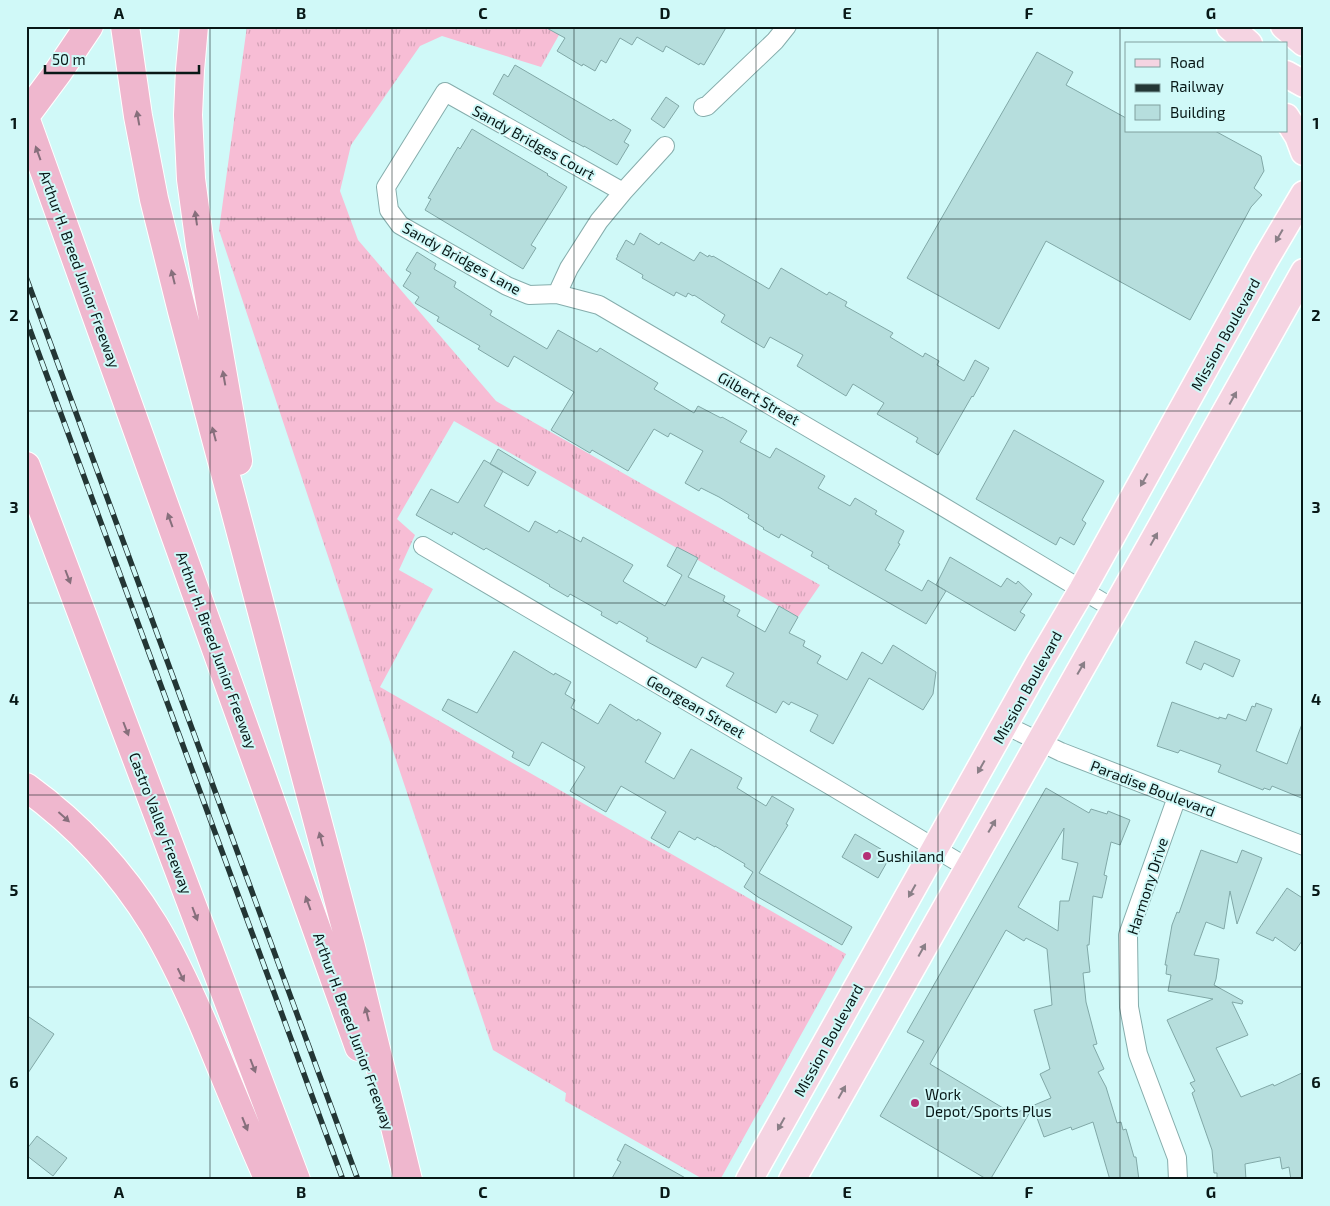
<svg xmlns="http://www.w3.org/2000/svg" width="1330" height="1206" font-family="'Exo 2',sans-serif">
	<defs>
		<pattern id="grass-tufts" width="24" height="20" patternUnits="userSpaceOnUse" patternTransform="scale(1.25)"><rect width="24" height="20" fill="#f7bdd5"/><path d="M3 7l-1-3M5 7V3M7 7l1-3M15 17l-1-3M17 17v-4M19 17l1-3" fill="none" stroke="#d2a2b6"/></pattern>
	</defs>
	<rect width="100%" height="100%" fill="#d0f9f8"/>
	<path fill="url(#grass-tufts)" d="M247,26H564L541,67L442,36L420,46L351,145L340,191L358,240L496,401L820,585L798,617L454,421L397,519L415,535L399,570L433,589L380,687L846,954L720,1180H705L701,1178L565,1101L566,1093L493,1050L219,230Z"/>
	<path fill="#b6dedd" stroke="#81a8a7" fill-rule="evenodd" d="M543,26H727L704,65L700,63L699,65L666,46L663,52L637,37L632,45L620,38L606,63L601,60L595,71L583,64L582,66L557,51L565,38Z
		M1037,52L1073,72L1066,85L1126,118V131H1215L1261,156L1264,171L1254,188L1262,195L1251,207L1190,320L1046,241L999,329L907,278Z
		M515,65L611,121L613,119L631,130L624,142L629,145L617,165L584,146V147L573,141V142L493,94L504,74L508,77Z
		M666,97L679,106L664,128L651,119Z
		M472,129L548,174L547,175L567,187L531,245L536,248L523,269L425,210L431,199L428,198L458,147L460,149Z
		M640,233L659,245L661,242L694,261L700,252L708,257L709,255L712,257L713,256L769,289L781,268L827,295L829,292L847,302L845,306L893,333L890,337L923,357L925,353L939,361L937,365L964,381L975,360L989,368L973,397L972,396L938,455L916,442L918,438L877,414L884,403L853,384L846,396L797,366L803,355L770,337L764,348L721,322L725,315L694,295L693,296L688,293L686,297L676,292L674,296L642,278L643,275L616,259L618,256H617L626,240L634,245Z
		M417,252L436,264L434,269L456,282L454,287L492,311L490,315L547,349L558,330L597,352L600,348L658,383L654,389L694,413L698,406L721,418L722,417L747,431L740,442L770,458L776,448L825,476L818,488L850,506L855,498L877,511L875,514L904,531L898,543L900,544L885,570L922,591L928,580L946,591L926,624L828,568L829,566L811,556L813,552L781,534L779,538L763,529L764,528L748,518L749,515L719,497L701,488L699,491L685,483L703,451L670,433L668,437L654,429L628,471L592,450L590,453L551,430L574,392L514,356L508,367L478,349L480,346L437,321L439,317L415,303L419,297L403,286L411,273L406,270Z
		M1014,430L1104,481L1082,520L1086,523L1074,545L1060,537L1056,545L976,499Z
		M498,449L536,472L528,486L490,464Z
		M484,460L503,471L484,506L529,532L535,521L557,533L559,530L581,542L583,537L633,565L623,581L624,582L665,606L682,575L667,566L677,547L698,558L688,577L725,596L723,601L740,610L737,616L765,632L779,606L798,617L789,633L805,641L803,646L821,656L817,663L847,680L862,652L882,664L893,645L936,672L933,694L923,710L869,678L833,744L810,731L818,715L791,702L789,705L783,701L776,713L726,686L734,673L702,657L696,668L646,641L648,638L619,621L617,624L601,615L602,612L570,594L568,597L549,586L550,585L486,548L484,550L453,532L452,535L416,515L431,489L458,503Z
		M950,557L1001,587L1007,578L1016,584L1018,581L1032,594L1020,612L1025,615L1015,631L936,585Z
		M1195,641L1240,660L1233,677L1204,663L1201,670L1186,663Z
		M514,651L554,675L555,673L571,682L565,694L575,700L571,708L598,724L610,704L637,721L638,719L661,733L645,762L674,779L691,749L742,778L737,788L766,806L772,796L794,809L786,824L788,825L759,873L852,927L842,945L758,897L744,887L753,872L744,866L745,864L715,846V847L697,837L695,840L679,831L669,848L651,838L666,812L621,786L606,812L570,791L585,767L542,742L529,766L512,757L514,752L442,710L448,699L477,713Z
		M1172,702L1219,719V717L1226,719L1228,714L1246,721L1252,706L1255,707L1256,703L1272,709L1256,751L1287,764L1302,724H1304V799L1272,786L1270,790L1264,788L1263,790L1218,772L1221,765L1180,750L1178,753L1157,746Z
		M1046,788L1089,813L1091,809L1107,814L1108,811L1130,820L1120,845L1111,842L1104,875L1107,876L1102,898L1093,896L1089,945H1087L1090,972L1083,973L1086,1002L1097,1044L1093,1045L1104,1069L1098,1072L1106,1087L1117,1123L1121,1122L1123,1130L1126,1129L1134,1157H1136L1139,1180H1110L1093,1122L1072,1130L1071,1127L1044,1137L1033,1107L990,1180H988L880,1116L924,1041L907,1032ZM1064,828L1062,859L1078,863L1069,901H1060L1058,931L1018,907ZM1006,930L1024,941L1026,938L1047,949L1052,1005L1034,1010L1050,1069L1040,1074L1051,1098L1013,1114L930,1064Z
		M855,834L891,855L878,878L842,857Z
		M1201,850L1237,863L1242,850L1262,858L1237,924L1230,891L1224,929L1206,922L1194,955L1219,959L1216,979L1214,985L1243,1001L1242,1004L1232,1002L1248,1035L1216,1048L1241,1097L1273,1084L1274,1086L1304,1072V1180H1291L1289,1167L1282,1169L1280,1157L1245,1164L1246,1180H1217V1173H1214L1212,1150L1192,1093L1195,1091L1190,1083L1195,1081L1167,1020L1213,999L1168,991L1171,975L1166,974L1167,965H1165L1172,925L1177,912L1179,913Z
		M1287,888L1304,899V938L1295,951L1275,937L1273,941L1256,933Z
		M26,1015L54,1034L26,1076Z
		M37,1136L67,1158L53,1176L26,1155V1150Z
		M625,1144L689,1180H611L621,1162L617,1160Z"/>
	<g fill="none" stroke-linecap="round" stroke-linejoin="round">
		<g stroke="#86adac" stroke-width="20">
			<path id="street" d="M703,107L707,106L775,41L787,26
				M623,192L445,92L386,187L389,210L400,225L507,286L529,295L557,294L599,305L937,503L1114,609
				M557,294L569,268L599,221L623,192L665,146
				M423,546L833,787L968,868
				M1005,725L1061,752L1304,846
				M1177,797L1128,935L1129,1007L1138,1054L1177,1158L1178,1180"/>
		</g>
		<g stroke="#fff" stroke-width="29">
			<path id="primary" d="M1284,26L1304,43
				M1230,27L1249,44
				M1286,74L1304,84
				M1286,117L1298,136L1304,152
				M749,1180L1039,663L1082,590L1265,260L1304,194
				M792,1180L1130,582L1304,272"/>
		</g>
		<g stroke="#fff" stroke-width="30">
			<path id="highway" d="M125,26L138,116L154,199L182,311L351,947L408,1180
				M194,26L190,70L188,115L191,179L200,245L238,461
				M26,115L58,72L89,26
				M26,120L359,1047
				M26,466L296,1180
				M26,787C77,824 121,871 154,925C172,955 187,987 201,1019C224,1073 245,1127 269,1180"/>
		</g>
		<use href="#street" stroke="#fff" stroke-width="18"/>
		<use href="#primary" stroke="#f5d4e2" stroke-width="26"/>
		<use href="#highway" stroke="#efb7ce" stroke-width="28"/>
		<g stroke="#233635" stroke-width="5.5">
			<path id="rail" d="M26,277L358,1180
				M26,319L343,1180"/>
		</g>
		<use href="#rail" stroke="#d0f9f8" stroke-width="4" stroke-dasharray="11" stroke-linecap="butt"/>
	</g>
	<defs><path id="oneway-solid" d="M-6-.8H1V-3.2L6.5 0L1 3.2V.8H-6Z" transform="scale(1.25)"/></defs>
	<g fill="#876f7c">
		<use href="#oneway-solid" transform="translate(138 118) rotate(-100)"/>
		<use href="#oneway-solid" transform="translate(38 153) rotate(-110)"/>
		<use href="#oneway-solid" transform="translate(196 218) rotate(-98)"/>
		<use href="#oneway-solid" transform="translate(173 277) rotate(-104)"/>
		<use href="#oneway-solid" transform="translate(224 378) rotate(-100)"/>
		<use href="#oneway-solid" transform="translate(214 434) rotate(-105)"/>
		<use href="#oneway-solid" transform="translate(170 520) rotate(-110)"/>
		<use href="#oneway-solid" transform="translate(68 577) rotate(69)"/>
		<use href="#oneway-solid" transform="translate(126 729) rotate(69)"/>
		<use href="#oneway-solid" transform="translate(64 817) rotate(42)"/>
		<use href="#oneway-solid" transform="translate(321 839) rotate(-105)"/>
		<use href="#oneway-solid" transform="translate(308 903) rotate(-110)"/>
		<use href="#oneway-solid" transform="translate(195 914) rotate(69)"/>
		<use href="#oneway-solid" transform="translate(181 975) rotate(64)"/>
		<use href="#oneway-solid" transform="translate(367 1014) rotate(-104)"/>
		<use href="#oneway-solid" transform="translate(253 1066) rotate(69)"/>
		<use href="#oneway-solid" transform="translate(245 1124) rotate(68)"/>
	</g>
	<g fill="#8a7f87">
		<use href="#oneway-solid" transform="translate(1279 236) rotate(120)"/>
		<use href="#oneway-solid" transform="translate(1233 398) rotate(-61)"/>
		<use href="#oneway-solid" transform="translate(1144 480) rotate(119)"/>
		<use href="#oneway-solid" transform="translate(1154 539) rotate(-61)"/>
		<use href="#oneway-solid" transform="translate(1081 668) rotate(-60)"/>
		<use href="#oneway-solid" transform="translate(981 767) rotate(119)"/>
		<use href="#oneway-solid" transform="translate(992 826) rotate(-60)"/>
		<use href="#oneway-solid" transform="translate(912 891) rotate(119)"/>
		<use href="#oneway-solid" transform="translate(922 950) rotate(-61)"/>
		<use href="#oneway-solid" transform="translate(842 1092) rotate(-61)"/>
		<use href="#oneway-solid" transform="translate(781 1124) rotate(119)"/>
	</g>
	<path fill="none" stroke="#081817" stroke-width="1" stroke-opacity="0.55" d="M210,26V1180M392,26V1180M574,26V1180M756,26V1180M938,26V1180M1120,26V1180M26,219H1304M26,411H1304M26,603H1304M26,795H1304M26,987H1304"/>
	<g fill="#b43076" stroke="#d0f9f8" stroke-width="2">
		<circle cx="867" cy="856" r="5"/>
		<circle cx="915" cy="1103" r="5"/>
	</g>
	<g text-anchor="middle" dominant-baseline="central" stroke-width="4" stroke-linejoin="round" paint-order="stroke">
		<g font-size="15" fill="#081817" stroke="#d0f9f8">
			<text transform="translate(534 142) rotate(29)">Sandy Bridges Court</text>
			<text transform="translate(462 258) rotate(29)">Sandy Bridges Lane</text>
			<text transform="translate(80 269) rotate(70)">Arthur H. Breed Junior Freeway</text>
			<text transform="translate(1225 334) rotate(-61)">Mission Boulevard</text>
			<text transform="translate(759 398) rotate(30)">Gilbert Street</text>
			<text transform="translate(217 650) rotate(70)">Arthur H. Breed Junior Freeway</text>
			<text transform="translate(1027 687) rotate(-61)">Mission Boulevard</text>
			<text transform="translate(696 706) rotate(30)">Georgean Street</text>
			<text transform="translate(1153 788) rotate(21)">Paradise Boulevard</text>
			<text transform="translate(161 823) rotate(69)">Castro Valley Freeway</text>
			<text transform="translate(1147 886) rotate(-72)">Harmony Drive</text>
			<text transform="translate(354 1031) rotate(70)">Arthur H. Breed Junior Freeway</text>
			<text transform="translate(828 1040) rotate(-61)">Mission Boulevard</text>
		</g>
		<g font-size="15" fill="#081817" stroke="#d0f9f8" text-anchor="start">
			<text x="877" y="856">Sushiland</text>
			<text x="925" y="1094">Work<tspan x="925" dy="17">Depot/Sports Plus</tspan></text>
		</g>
	</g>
	<rect width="1330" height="1206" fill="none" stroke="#d0f9f8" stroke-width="55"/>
	<rect x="1125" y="42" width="162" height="90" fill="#d0f9f8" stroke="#809f9e"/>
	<rect x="1135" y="59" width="25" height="8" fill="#f5d4e2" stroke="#809f9e"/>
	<text x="1170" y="68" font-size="15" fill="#081817">Road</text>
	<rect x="1135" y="84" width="25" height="8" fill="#233635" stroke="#809f9e"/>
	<text x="1170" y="92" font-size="15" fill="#081817">Railway</text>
	<rect x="1135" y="105" width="25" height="15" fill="#b6dedd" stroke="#809f9e"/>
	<text x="1170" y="118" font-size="15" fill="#081817">Building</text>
	<path d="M45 65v8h154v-8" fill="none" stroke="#081817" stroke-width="2.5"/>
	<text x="52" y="65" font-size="15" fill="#081817" stroke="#d0f9f8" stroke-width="4" paint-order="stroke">50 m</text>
	<rect x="28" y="28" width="1274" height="1150" fill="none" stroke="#081817" stroke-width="2"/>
	<g font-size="16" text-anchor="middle" font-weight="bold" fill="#081817">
		<text x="119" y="19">A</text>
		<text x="301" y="19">B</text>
		<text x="483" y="19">C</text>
		<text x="665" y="19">D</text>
		<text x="847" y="19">E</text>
		<text x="1029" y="19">F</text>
		<text x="1211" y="19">G</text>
		<text x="14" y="129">1</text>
		<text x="1316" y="129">1</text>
		<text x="14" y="321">2</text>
		<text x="1316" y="321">2</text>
		<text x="14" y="513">3</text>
		<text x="1316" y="513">3</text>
		<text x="14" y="705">4</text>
		<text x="1316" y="705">4</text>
		<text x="14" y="896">5</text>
		<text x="1316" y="896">5</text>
		<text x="14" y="1088">6</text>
		<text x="1316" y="1088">6</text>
		<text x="119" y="1198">A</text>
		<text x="301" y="1198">B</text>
		<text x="483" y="1198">C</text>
		<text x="665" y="1198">D</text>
		<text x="847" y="1198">E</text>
		<text x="1029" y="1198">F</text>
		<text x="1211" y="1198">G</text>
	</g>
</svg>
